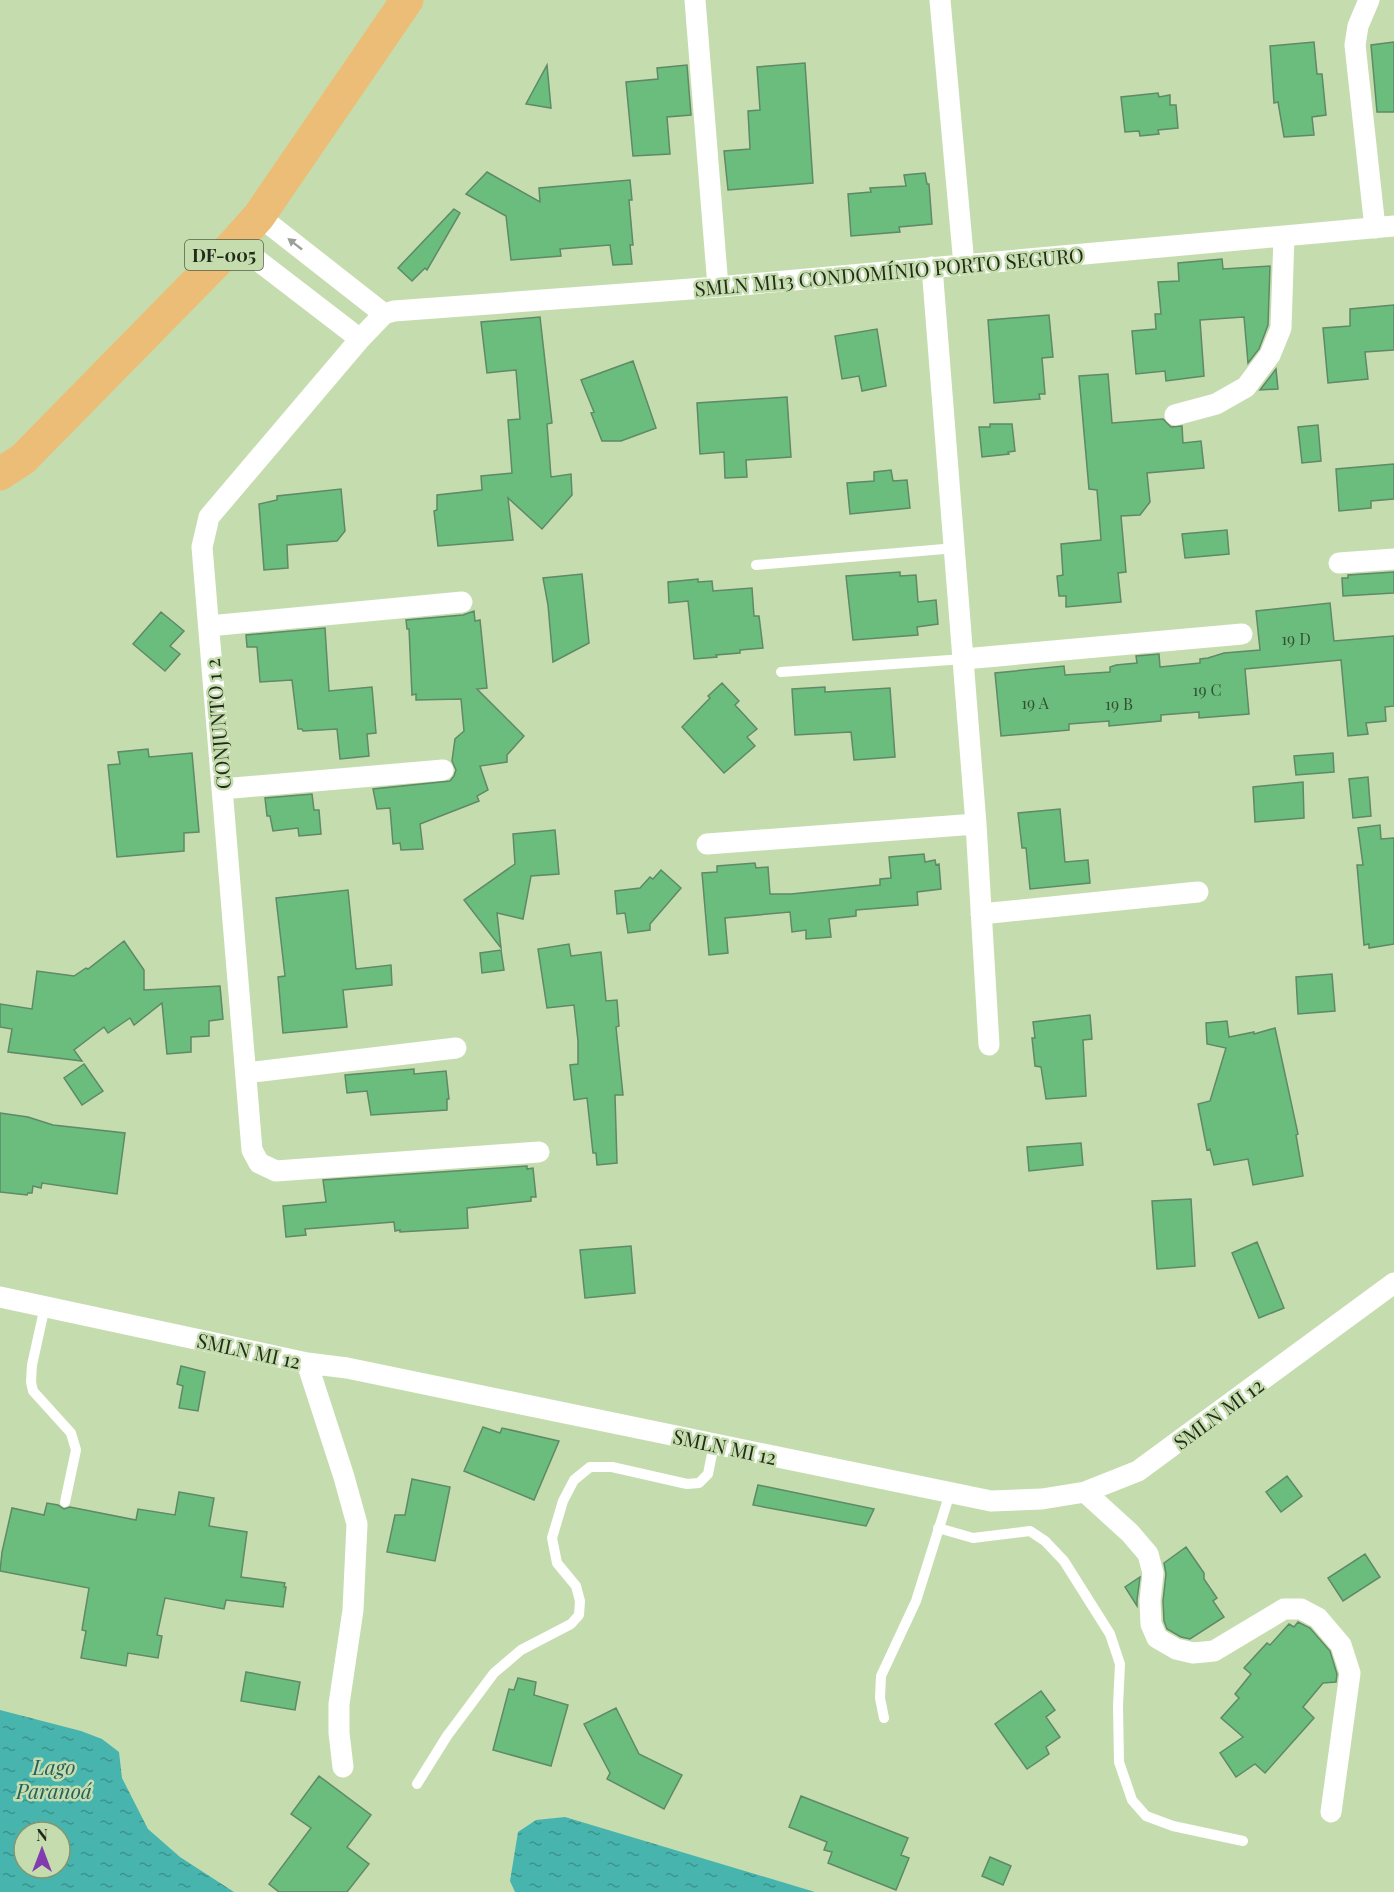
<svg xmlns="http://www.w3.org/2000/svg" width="1394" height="1892" font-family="'Playfair Display',serif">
	<defs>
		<pattern id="water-ripples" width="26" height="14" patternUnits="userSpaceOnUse" patternTransform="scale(1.5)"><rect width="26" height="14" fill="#48b4ae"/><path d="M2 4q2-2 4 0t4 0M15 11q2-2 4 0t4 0" fill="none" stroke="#3c938d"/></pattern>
	</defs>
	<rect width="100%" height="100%" fill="#c5ddae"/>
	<path fill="url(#water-ripples)" fill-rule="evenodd" d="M0,1710L81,1731L102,1739L119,1752L122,1778L148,1829L180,1857L234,1892H0ZM24,1832H60V1868H24Z
		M565,1817L815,1892H515L510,1881L518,1832L536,1820Z"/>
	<path fill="#6abd7d" stroke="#5f8967" stroke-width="1.5" d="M1314,42L1317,74H1322L1326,115L1312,117L1314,135L1284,137L1278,102L1274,103L1270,46Z
		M1394,42V112H1377L1371,45Z
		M805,63L813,183L728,190L724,151L750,149L748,111L760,110L757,67Z
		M547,65L551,108L526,104Z
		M687,65L691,115L667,117L670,154L633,156L626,82L658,79L657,68Z
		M1158,93L1159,97L1170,95V105H1176L1178,128L1158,130L1159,134L1140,136L1139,131L1125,132L1121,97Z
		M487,172L540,202L539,188L630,180L632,200H629L633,245H630L632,264L613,265L610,245L560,249L561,256L511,260L506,216L466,194Z
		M925,173L927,184H929L932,224L899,227L900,232L851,236L848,194L871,192L870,188L906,186L904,175Z
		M454,209L460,213L427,270L425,268L412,281L398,268Z
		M1222,259L1223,269L1270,266L1268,325L1259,349L1248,363L1244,317L1200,320L1204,376L1166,381L1165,371L1136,374L1132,331L1156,329L1155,314H1161L1158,282L1179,281L1178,263Z
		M1394,305V350L1365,352L1368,379L1328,383L1323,328L1350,326V309Z
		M1049,315L1053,357L1042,358L1045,394H1039L1040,399L994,403L988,320Z
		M540,317L552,423L547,424L551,477L571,474L572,495L542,529L508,498L513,540L438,546L434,511L437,510V495L482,490L481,476L512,473L508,420L520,419L516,370L487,373L481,322Z
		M877,329L886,386L862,391L859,376L842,379L835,336Z
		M633,361L656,428L621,441H602L591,413L594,412L581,380Z
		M1276,369L1278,389L1260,390Z
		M1108,374L1112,423L1163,419L1171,427L1182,426L1183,443L1201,441L1204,468L1147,473L1150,502L1140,515L1121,516L1126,572L1118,573L1121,602L1066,607V596H1059L1057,576L1063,575L1061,544L1101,540L1097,490L1089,489L1079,376Z
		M787,397L791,457L746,460L747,477L725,478L724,452L700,454L697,403Z
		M990,424H1012L1015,451L1008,452L1009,454L982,457L979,427H990Z
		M1318,425L1321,461L1302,463L1298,427Z
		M1394,464V499L1371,501V508L1339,511L1336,469Z
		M891,470L893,481L907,480L910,508L850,514L847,483L874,481V472Z
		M341,489L345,531L337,541L287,545L288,568L264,570L259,504L277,500V496Z
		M1227,530L1229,554L1185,558L1182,534Z
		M900,572V576L916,575L918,602L936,600L938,624L917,627L918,635L853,640L846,576Z
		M1394,572V593L1343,596L1342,578H1348V575Z
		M582,574L589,643L553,662L548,605L543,578Z
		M698,579V582L712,581L713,591L752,588L754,616H759L763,648L740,650V653L716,655L717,657L694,659L688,601L669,603L668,582Z
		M1330,603L1334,641L1394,636V706L1385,707L1386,721L1366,723L1368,734L1348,736L1341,660L1245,669L1249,714L1199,718V712L1161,715V721L1109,726V721L1069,724V730L1001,736L995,673L1064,666L1065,675L1110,672V667L1116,665L1137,663L1136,656L1159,654L1160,667L1200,663V659L1208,658L1224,653L1260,650L1256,611Z
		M474,611L475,621L480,620L487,688L477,689L524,736L507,755V762L480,766L488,790L477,796L479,801L420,824L423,849L401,850L400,843L393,844L390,808L377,809L373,789L450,781L454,776L456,770L452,761L455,739L464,731L461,699L416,700V694L412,695L409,629H407L406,620L463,615Z
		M161,612L184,631L170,646L180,654L165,671L133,644Z
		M325,628L329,691L372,687L376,733L367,734L369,756L340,759L337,729L303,731L302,729H298L292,680L260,682L257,647H247L246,635Z
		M722,683L739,701L735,705L757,729L747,737L755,746L724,773L682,727L710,698L708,696Z
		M825,687V692L890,688L895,757L854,760L851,732L795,735L792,689Z
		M148,749L149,757L192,753L199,832L184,833V851L117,857L108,765L120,764L118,752Z
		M1333,753L1334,772L1296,775L1294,756Z
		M1368,777L1371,816L1353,818L1349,779Z
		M1303,782L1304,818L1255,822L1253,787Z
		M312,794L314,810H319L321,834L299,836L298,828L273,831L270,816H267L265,798Z
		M1060,809L1065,862L1088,860L1090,883L1030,889L1026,848H1022L1018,813Z
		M1380,825L1381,839L1394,838V944L1369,948V944L1364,945L1357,865H1363L1358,828Z
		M555,830L559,874L531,876L523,919L497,913L501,948L464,900L515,864L513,834Z
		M924,854L925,862L935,860L936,865L939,864L941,889L917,892L918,905L856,910V916L829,919L831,937L806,939V930L792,932L790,912L725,918L728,953L709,955L702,873L717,872V866L755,863L756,868L768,867L770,894H791L880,885V879L891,878L889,857Z
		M661,870L681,888L650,924V930L628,933L625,913L617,914L615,891L640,888L650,877L653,879Z
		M348,890L356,969L391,965L392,985L343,990L347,1027L283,1033L278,977L285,976L276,898Z
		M124,941L144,970V990L220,986L223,1019L209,1021V1036L191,1037V1052L167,1054L162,1003L134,1025L130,1018L108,1033L104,1027L74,1050L82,1061L8,1052L12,1029L0,1027V1004L32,1009L37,971L74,976L86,968L88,969Z
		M569,944L571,956L601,952L606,1001L617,1000L619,1026L616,1027L623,1095H615L617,1163L597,1165L596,1153H593L587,1098L574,1100L570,1065L578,1064V1041L574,1005L547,1008L538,949Z
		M501,950L504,970L482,973L480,953Z
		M1332,974L1335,1011L1298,1014L1296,977Z
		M1090,1015L1092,1039L1083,1040L1086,1096L1046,1099L1041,1067L1035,1066L1032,1038H1035L1033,1022Z
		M1227,1021L1229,1037L1254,1032V1034L1275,1028L1298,1134L1296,1135L1303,1176L1253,1185L1248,1159L1214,1165L1210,1149L1207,1150L1198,1104L1210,1101L1226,1048L1207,1044L1206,1023Z
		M84,1064L103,1091L82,1105L64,1078Z
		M414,1069V1074L446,1071L449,1099H447V1110L371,1115L367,1091L347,1093L345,1075Z
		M0,1113L28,1117L53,1125L125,1133L117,1194L42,1183L41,1188L33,1186L32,1193H28L27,1195L0,1192Z
		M1081,1143L1083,1165L1029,1171L1027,1147Z
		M527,1166V1169L533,1168L536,1197H531V1201L467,1208L468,1228L400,1232V1230L395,1231L394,1222L305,1229L306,1235L286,1237L283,1206L326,1202L323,1180Z
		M1191,1199L1195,1266L1157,1269L1152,1201Z
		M1257,1242L1284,1308L1259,1318L1232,1253Z
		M631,1246L635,1293L585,1298L580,1250Z
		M181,1366L205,1372L198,1411L179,1408L183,1386L177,1384Z
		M483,1427L500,1433L502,1428L559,1441L534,1500L464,1471Z
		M1287,1476L1302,1496L1281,1512L1266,1492Z
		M412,1479L450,1487L435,1561L387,1552L395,1515H405Z
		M758,1485L768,1487L874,1509L866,1526L753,1505Z
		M179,1492L214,1498L209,1526L247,1532L241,1577L285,1583L284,1587H286L283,1607L226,1600L224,1609L165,1598L157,1635L162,1636L158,1658L128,1653L126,1666L81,1658L86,1631L82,1630L89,1588L0,1571L2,1552L12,1508L44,1515L47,1503L58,1505L64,1509L70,1507L136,1520L138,1509L175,1515Z
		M1186,1547L1204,1573V1579L1217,1598L1213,1601L1224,1617L1190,1639L1181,1637L1167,1629L1164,1621L1163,1601L1166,1574L1164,1563Z
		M1365,1554L1380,1577L1343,1601L1328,1578Z
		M1140,1577L1137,1600V1606L1125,1587Z
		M1298,1622L1310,1628L1330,1651L1337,1674L1336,1682L1323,1683L1303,1707L1314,1718L1265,1773L1255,1764L1236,1777L1220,1753L1243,1737L1221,1718L1239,1698L1235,1694L1251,1674L1244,1668L1267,1643L1270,1645L1289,1624L1294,1627Z
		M246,1672L300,1682L295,1710L241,1701Z
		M518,1678L536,1682L534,1695L568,1705L551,1766L493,1750L509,1689L514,1690Z
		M1041,1691L1055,1710L1046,1717L1060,1737L1046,1747L1049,1754L1027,1769L995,1724Z
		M616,1708L639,1754L682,1775L664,1809L607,1779L610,1773L584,1724Z
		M319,1776L371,1815L347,1847L369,1864L347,1892H279L269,1884L311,1828L291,1814Z
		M801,1796L908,1838L901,1855L909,1858L896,1890L828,1863L832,1852L824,1850L827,1842L789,1827Z
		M990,1857L1011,1866L1003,1885L982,1876Z"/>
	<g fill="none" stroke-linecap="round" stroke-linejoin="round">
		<path stroke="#fff" stroke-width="10" d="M756,565L956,548
			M781,672L964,659
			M45,1306L32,1365L31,1382L33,1391L71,1433L76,1450L65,1502
			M938,1528L973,1538L1030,1531L1045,1541L1064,1561L1110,1634L1120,1664L1118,1706L1119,1762L1132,1800L1146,1816L1173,1826L1243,1841
			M884,1718L880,1698L881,1676L916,1601L950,1493
			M417,1784L447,1736L494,1673L521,1650L571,1624L579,1615L580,1601L576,1586L557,1563L552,1538L563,1501L574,1480L590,1467H612L687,1484L699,1483L708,1474L714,1444"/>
		<path stroke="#fff" stroke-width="21" d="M695,0L718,287
			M940,0L964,265
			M1369,0L1358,26L1355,45L1375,228
			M259,216L384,314
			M235,243L360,339
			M932,267L976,824L989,1045
			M1175,415L1216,404L1246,387L1270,355L1281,328L1284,236
			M1339,563L1394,559
			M209,626L462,602
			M964,659L1242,634
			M222,789L443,770
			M707,844L976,824
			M981,914L1198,892
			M246,1073L456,1048
			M539,1152L276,1171L259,1163L252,1150L202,547L209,517L360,339L384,314L394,311L718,287L1394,226
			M0,1297L307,1363L347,1368L991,1501L1042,1499L1085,1492L1138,1471L1394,1283
			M307,1363L344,1477L357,1524L353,1610L339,1704V1733L343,1767
			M1085,1492L1130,1533L1148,1554L1153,1573L1150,1601L1151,1624L1157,1638L1176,1649L1193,1653L1214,1651L1284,1609H1301L1318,1618L1341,1645L1350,1673L1331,1812"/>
		<path stroke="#ebbd77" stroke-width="33" d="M0,474L23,459L235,243L259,216L407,0"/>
	</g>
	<defs><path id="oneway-solid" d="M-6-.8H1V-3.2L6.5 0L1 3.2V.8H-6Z" transform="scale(1.5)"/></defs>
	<use fill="#9ca098" href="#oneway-solid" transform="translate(295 244) rotate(-142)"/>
	<g text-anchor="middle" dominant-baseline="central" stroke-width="5" stroke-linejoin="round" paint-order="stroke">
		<g font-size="16" fill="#345032">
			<text x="1296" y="638">19 D</text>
			<text x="1207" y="689">19 C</text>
			<text x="1035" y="702">19 A</text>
			<text x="1119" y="703">19 B</text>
		</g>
		<rect fill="#c5ddae" stroke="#536046" stroke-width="1.5" x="185" y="240" width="78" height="30" rx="4.5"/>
		<g font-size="18" font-weight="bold" fill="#222b19">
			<text x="224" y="255">DF-005</text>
		</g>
		<g font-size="20" fill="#222b19" stroke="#c5ddae">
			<text transform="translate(889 271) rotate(-5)">SMLN MI13 CONDOMÍNIO PORTO SEGURO</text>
			<text transform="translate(217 724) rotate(-95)">CONJUNTO 1 2</text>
			<text transform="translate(249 1350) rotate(12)">SMLN MI 12</text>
			<text transform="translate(1218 1413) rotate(-36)">SMLN MI 12</text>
			<text transform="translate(725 1446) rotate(12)">SMLN MI 12</text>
		</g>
		<g font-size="21" font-style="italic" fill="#26615e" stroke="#c5ddae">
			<text x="54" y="1766">Lago<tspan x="54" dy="24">Paranoá</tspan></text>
		</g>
	</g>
	<g transform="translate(42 1850)"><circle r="28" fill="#c5ddae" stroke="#849672" stroke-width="1.5"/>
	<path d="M0-4.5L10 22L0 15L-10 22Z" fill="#833caf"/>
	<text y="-9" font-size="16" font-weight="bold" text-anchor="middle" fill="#222b19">N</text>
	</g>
</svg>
